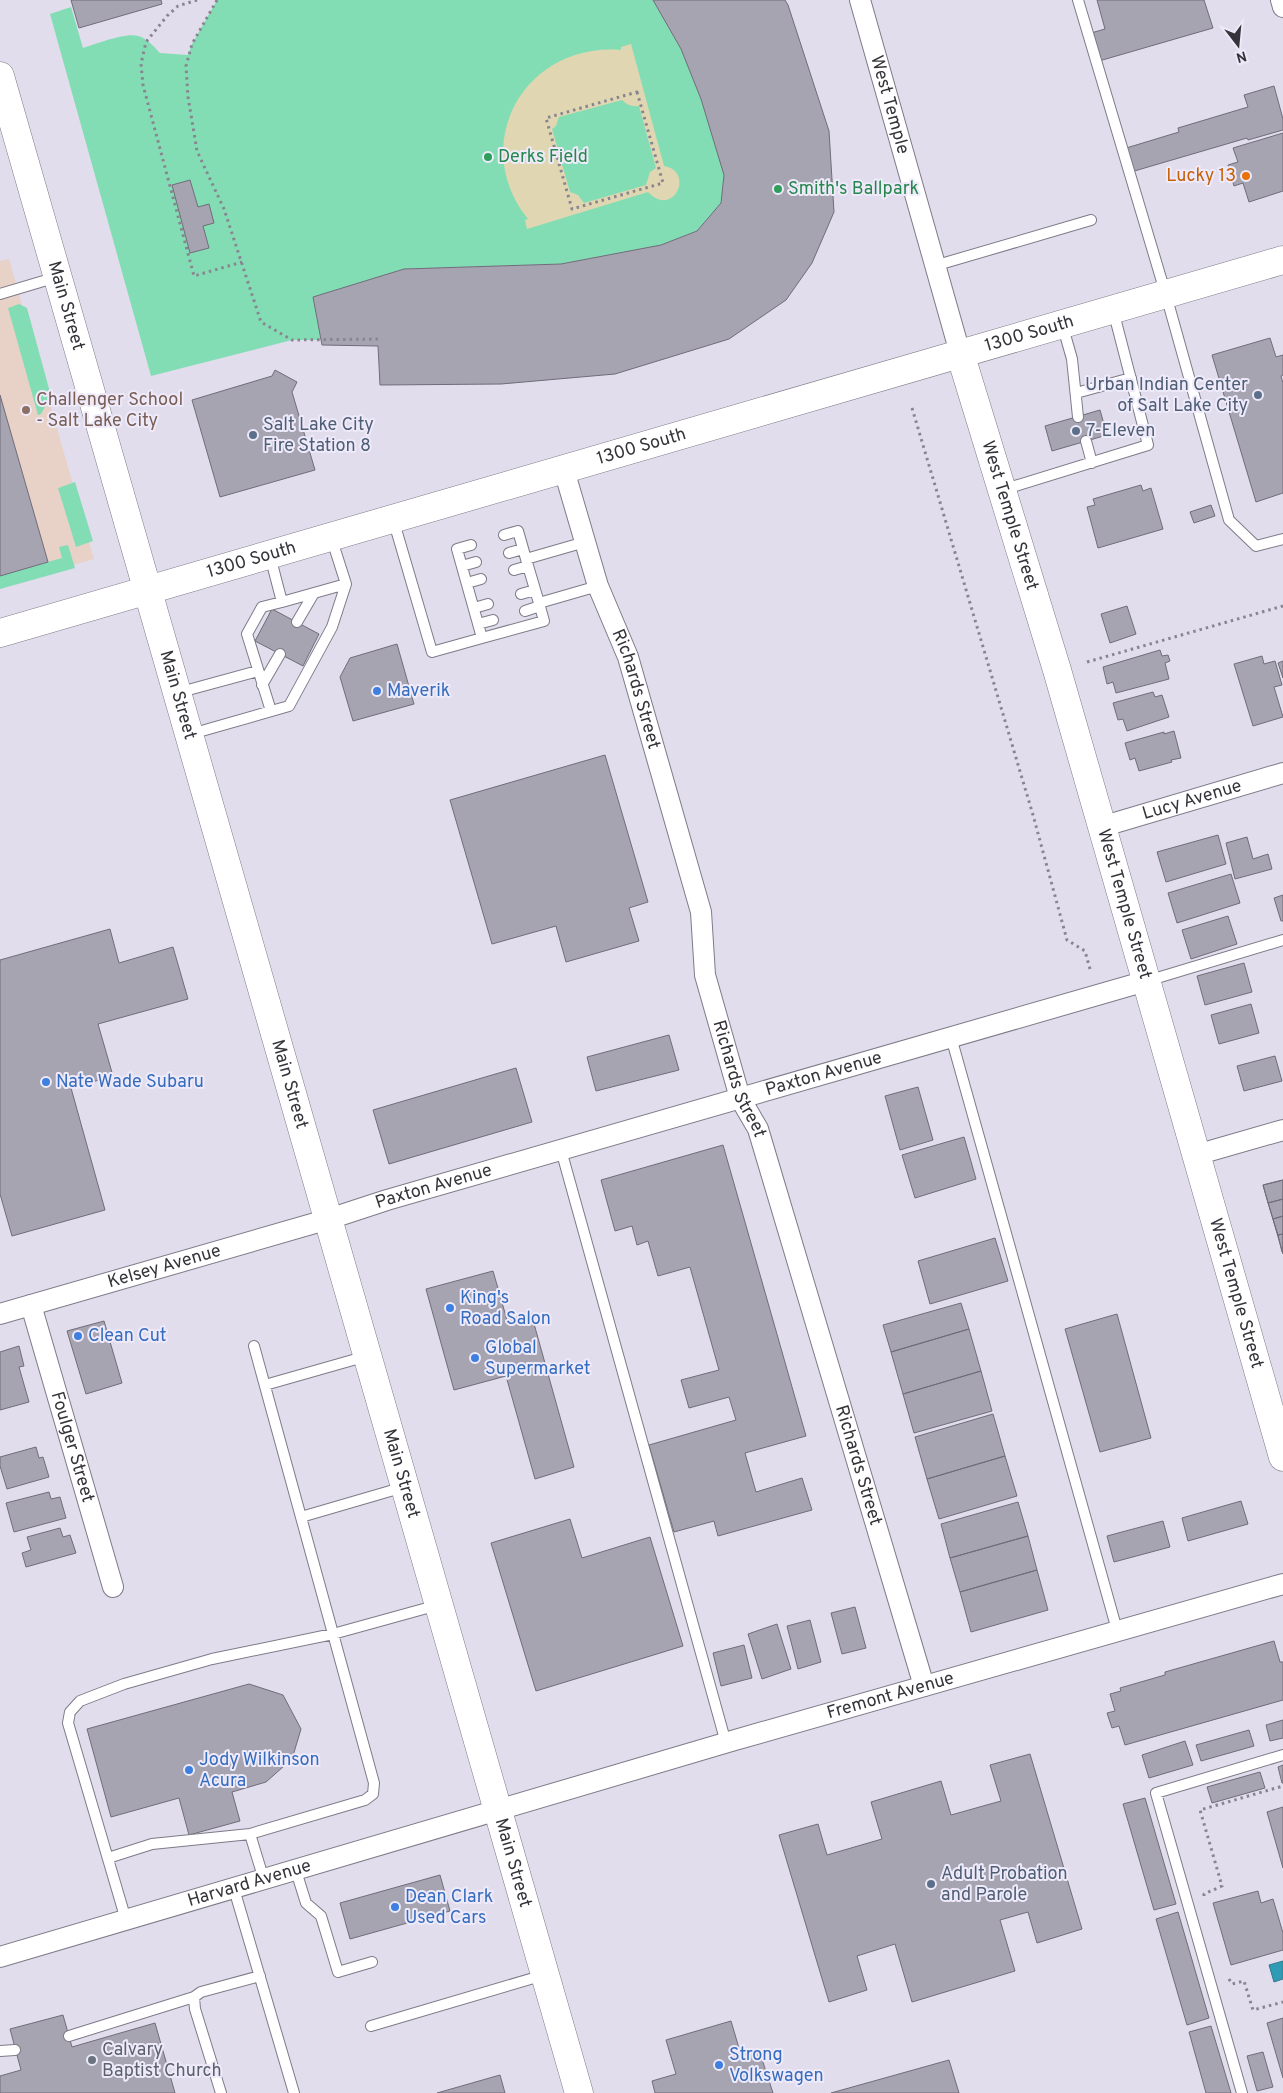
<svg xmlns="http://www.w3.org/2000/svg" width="1283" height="2093" font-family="Overpass,sans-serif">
	<rect width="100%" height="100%" fill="#e1dded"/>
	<path fill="#e8d1c6" d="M9,259L94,559L0,586V261Z"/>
	<path fill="#83ddb4" d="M217,0H653L681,49L701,99L724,175L721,203L697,231L661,245L561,264L404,269L314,297L321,340H292L151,376L50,14L71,7L83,48C96,44 126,32 138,36C147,38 154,47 160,53L188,55L192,44Z
		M19,304L27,308L51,396L41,414L38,415L8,308Z
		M75,482L93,541L76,547L58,488Z
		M68,545L75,568L0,589V575L62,558L59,547Z"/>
	<path fill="#e0d7b2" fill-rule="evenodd" d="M631,44L664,166C695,171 674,219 648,192L527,229L525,220L528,219C467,143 526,42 621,50V47ZM622,100C627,105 632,107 639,106L656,168L650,172L646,185L584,203L578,195L570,192L552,129L556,126L559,117Z"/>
	<path fill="#2f9bb5" stroke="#317c90" d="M1283,1961V1979L1274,1982L1269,1965Z"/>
	<path fill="#a7a4b2" stroke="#706c7a" d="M71,0H161L162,4L79,28Z
		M653,0H785L788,5L829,131L834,212L812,263L786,300L729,339L615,374L501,384L380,385L378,346L322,345L313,297L404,269L561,264L661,245L697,231L721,203L724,175L701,99L681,49Z
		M1097,0H1204L1213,28L1099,61L1091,33L1105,29Z
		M1274,86L1283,119V130L1248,140L1247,138L1131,172L1123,149L1179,132L1178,128L1248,107L1244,95Z
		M1283,133V191L1249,202L1243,183L1234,186L1228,165L1238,162L1233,148Z
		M190,180L198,207L209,204L214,223L203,226L209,248L190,253L172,185Z
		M1270,338L1276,357L1283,355V375L1281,376L1283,383V493L1256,502L1212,355Z
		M275,370L297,382L292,392L315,470L220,497L192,400L272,376Z
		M0,395L48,562L0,576Z
		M1100,410L1107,435L1052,451L1045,426Z
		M1141,485L1143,491L1151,488L1163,529L1098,548L1087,507L1095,505L1093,499Z
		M1211,505L1215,516L1194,523L1190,512Z
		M1127,606L1136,634L1110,643L1101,614Z
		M272,609L319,634L303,666L255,641Z
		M397,644L414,704L353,721L340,677L350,658Z
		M1160,650L1162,656L1168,655L1170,661L1165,663L1169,679L1116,693L1113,682L1107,684L1103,667Z
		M1262,656L1264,664L1275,661L1282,685L1274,687L1283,717L1253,726L1234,664Z
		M1283,661V678L1278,663Z
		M1153,692L1155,697L1162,695L1169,717L1127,731L1123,719L1118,720L1113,703Z
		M1174,731L1181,758L1171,760L1172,762L1139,771L1135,758L1130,760L1125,743L1164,732V734Z
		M605,755L648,902L629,908L639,941L566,962L556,926L492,944L450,800Z
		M1218,835L1226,864L1166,882L1157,852Z
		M1247,837L1253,859L1268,854L1272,869L1235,879L1226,843Z
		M1231,874L1240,903L1177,923L1168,893Z
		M1283,895V921H1281L1274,898Z
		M1228,916L1237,944L1191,959L1182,930Z
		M110,929L119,963L173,947L188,999L98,1024L113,1076L71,1088L105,1210L12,1236L0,1194V960Z
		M1244,963L1252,992L1205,1005L1197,976Z
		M1251,1004L1259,1033L1219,1044L1211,1015Z
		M669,1035L679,1070L596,1091L587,1057Z
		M1275,1056L1282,1081L1244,1091L1237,1066Z
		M516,1068L532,1122L389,1164L373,1110Z
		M918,1087L933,1140L900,1150L885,1096Z
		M964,1137L976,1179L915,1198L902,1155Z
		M723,1145L806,1436L745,1453L756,1492L802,1478L812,1510L718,1536L714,1521L674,1532L649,1445L736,1420L729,1397L689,1408L681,1380L719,1370L690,1267L658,1276L648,1241L637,1245L632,1226L615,1231L601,1180Z
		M1283,1180V1254L1263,1185Z
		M1283,1180V1199L1268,1203L1263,1185Z
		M1283,1199V1216L1273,1219L1268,1203Z
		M1283,1216V1234L1278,1235L1273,1219Z
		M1283,1234V1252H1282L1278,1235Z
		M995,1238L1008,1281L930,1304L918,1261Z
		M493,1271L507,1320L531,1313L574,1467L535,1479L506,1376L454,1390L426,1289Z
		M961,1303L969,1329L891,1352L883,1325Z
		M1117,1314L1151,1438L1100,1452L1065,1329Z
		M104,1321L122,1383L86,1394L67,1331Z
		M969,1329L981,1371L903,1394L891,1352Z
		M19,1346L24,1366L19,1367L29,1402L0,1410V1352Z
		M981,1371L992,1411L914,1433L903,1394Z
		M993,1414L1005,1456L927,1479L915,1437Z
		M36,1447L39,1458L43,1457L49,1477L7,1489L0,1466V1457Z
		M1005,1456L1017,1496L939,1519L927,1479Z
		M49,1492L51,1499L60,1497L66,1518L14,1532L6,1503Z
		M1241,1501L1248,1524L1188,1541L1182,1518Z
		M1018,1502L1028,1536L950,1558L941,1524Z
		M570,1519L582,1558L650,1537L683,1646L536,1691L491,1543Z
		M1163,1521L1170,1547L1114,1562L1107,1536Z
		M60,1528L63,1537L70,1535L76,1553L26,1567L22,1553L31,1550L27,1537Z
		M1028,1536L1037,1570L960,1592L950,1558Z
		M1037,1570L1048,1610L971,1632L960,1592Z
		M855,1607L866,1648L842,1654L831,1613Z
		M810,1620L821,1662L798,1669L787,1626Z
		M777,1624L791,1669L762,1679L748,1634Z
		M1274,1641L1280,1662H1283V1700L1125,1745L1119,1726L1112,1728L1107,1713L1115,1711L1110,1694L1121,1691L1120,1688L1165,1675V1672Z
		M744,1645L752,1678L721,1686L713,1653Z
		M249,1684L283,1695L301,1729L292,1759L266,1782L232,1792L240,1821L189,1835L179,1798L111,1817L87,1729Z
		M1283,1720V1738L1270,1741L1266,1725Z
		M1249,1730L1254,1746L1201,1761L1196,1745Z
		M1185,1741L1193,1765L1149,1778L1142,1755Z
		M1030,1754L1082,1929L1037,1943L1028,1912L1000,1920L1015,1971L912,2002L895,1944L857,1956L867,1990L829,2002L779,1835L818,1824L827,1855L882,1839L871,1802L941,1781L951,1815L1001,1801L990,1765Z
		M1283,1765V1783H1282L1278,1767Z
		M1260,1772L1265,1788L1212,1803L1207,1787Z
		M1145,1798L1176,1904L1154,1910L1123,1804Z
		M1283,1807V1868L1267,1812Z
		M440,1875L450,1911L350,1939L340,1903Z
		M1258,1891L1261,1903L1273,1899L1283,1933V1950L1231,1965L1213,1903Z
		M1178,1912L1209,2018L1187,2025L1156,1919Z
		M63,2015L72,2047L155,2023L175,2093H0V2076L21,2070L10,2029Z
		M1283,2018V2078L1267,2023Z
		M731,2021L741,2055L759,2050L773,2093H655L652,2081L676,2074L666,2040Z
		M1211,2026L1231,2093H1206L1189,2032Z
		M1263,2052L1273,2087L1257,2091L1247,2056Z
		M949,2060L959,2093H831Z
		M500,2075L505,2093H437Z"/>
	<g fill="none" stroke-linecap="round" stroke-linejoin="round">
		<g stroke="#7e7b88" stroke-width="12">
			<path id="lane" d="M1078,0L1166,295L1229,520L1256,546L1283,539
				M934,266L1091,220
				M0,294L57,277
				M1062,324L1072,359L1078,417
				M1076,393L1131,378
				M1086,441L1092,463
				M1002,490L1148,445L1113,310
				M393,519L432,652L482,638L457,549L471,545
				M504,535L518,531L526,559
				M585,542L526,559L539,603L598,586
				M509,553L523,549
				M270,556L282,602L346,584
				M462,566L476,562
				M514,570L528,566
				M467,583L481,579
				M521,594L535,590
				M474,608L488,604
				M525,611L540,606
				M297,622L314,593
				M478,624L493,620
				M482,638L544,621L539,603
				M262,685L280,654
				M177,693L258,671
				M271,711L247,634L262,607L282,602
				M191,734L289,706L332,627L346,584L331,537
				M1147,981L1283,940
				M951,1037L1117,1630
				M561,1150L726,1743
				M254,1346L374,1783L373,1794L365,1800L250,1834L264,1880
				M265,1385L367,1356
				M301,1517L404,1487
				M108,1858L152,1844L250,1834
				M296,1871L306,1903L321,1916L338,1972L372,1962
				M234,1889L294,2093
				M126,1920L68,1723L70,1712L80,1701L124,1684L212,1659L333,1634L438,1605
				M371,2026L544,1975
				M69,2036L194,1997
				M0,2051L15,2050
				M221,2093L195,2009L194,1997L201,1992L260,1976
				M1242,2093L1156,1793L1283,1755"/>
		</g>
		<g stroke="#7e7b88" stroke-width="22">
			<g id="street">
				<path id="s1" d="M860,0L960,353"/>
				<path d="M1281,0L1283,7"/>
				<path id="s2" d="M564,470L598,586L628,657L701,912L705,975L740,1098L758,1129L924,1686"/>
				<path id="s3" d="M1101,827L1283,773"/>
				<path d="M1196,1155L1283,1130"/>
				<path id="s4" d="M31,1305L113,1587"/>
				<path id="s5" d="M0,1314L329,1219L387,1200L1146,981"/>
				<path id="s6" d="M0,1957L735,1740L1283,1584"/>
			</g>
		</g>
		<g stroke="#7e7b88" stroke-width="29">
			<g id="secondary">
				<path id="s7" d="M0,76L579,2093"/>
				<path id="s8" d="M960,353L1057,670L1283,1457"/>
				<path id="s9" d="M0,633L1283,260"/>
			</g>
		</g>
		<path stroke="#888590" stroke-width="3" stroke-dasharray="2.5 4" stroke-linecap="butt" d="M197,0L178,6L167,16L146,42L141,64L143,85L194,276L242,262
			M217,0L192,44L186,66L188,97L197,151L224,209L261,322L292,340L382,339
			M637,92L663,183L572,209L546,118Z
			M912,408L1033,815L1067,940L1085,951L1090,969
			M1087,662L1283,606
			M1204,1896V1894L1222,1886L1200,1810L1283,1786
			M1229,1979L1232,1984L1244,1981L1253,2010L1283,2002"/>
		<use href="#lane" stroke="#fff" stroke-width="10"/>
		<use href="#street" stroke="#fff" stroke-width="20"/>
		<use href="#secondary" stroke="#fff" stroke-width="28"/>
	</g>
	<g fill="#2e9e5b" stroke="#eeeafa" stroke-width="2">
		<circle cx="488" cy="157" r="5"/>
		<circle cx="778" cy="189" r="5"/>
	</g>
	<circle fill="#e8710a" stroke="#eeeafa" stroke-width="2" cx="1246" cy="176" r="5"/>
	<g fill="#5c6f8a" stroke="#eeeafa" stroke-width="2">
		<circle cx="1258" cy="395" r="5"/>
		<circle cx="1076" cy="431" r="5"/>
		<circle cx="253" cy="435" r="5"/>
		<circle cx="931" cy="1884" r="5"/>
	</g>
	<circle fill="#8d6e63" stroke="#eeeafa" stroke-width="2" cx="26" cy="410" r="5"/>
	<g fill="#3f7fe0" stroke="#eeeafa" stroke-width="2">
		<circle cx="377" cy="691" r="5"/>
		<circle cx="46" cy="1082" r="5"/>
		<circle cx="450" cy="1308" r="5"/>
		<circle cx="78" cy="1336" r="5"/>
		<circle cx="475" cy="1358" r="5"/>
		<circle cx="189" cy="1770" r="5"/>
		<circle cx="395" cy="1907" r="5"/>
		<circle cx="719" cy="2065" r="5"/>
	</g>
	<circle fill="#6b7280" stroke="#eeeafa" stroke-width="2" cx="92" cy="2060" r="5"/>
	<g text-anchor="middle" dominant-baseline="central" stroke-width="4" stroke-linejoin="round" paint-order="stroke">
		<g font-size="18" fill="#36343a" stroke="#eeeafa">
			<text stroke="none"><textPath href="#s1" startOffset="109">West Temple</textPath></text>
			<text stroke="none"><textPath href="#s7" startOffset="239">Main Street</textPath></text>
			<text stroke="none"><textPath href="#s9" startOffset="1072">1300 South</textPath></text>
			<text stroke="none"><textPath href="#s9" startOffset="668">1300 South</textPath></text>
			<text stroke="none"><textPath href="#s8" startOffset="170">West Temple Street</textPath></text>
			<text stroke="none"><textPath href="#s9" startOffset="262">1300 South</textPath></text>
			<text stroke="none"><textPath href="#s2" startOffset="231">Richards Street</textPath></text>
			<text stroke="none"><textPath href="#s7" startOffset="644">Main Street</textPath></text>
			<text stroke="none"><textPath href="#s3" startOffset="95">Lucy Avenue</textPath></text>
			<text stroke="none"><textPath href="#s8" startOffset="575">West Temple Street</textPath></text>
			<text stroke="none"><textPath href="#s5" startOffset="858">Paxton Avenue</textPath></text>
			<text stroke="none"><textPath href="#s2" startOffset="636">Richards Street</textPath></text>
			<text stroke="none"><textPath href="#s7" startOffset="1049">Main Street</textPath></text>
			<text stroke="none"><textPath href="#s5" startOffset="452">Paxton Avenue</textPath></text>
			<text stroke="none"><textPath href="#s5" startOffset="171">Kelsey Avenue</textPath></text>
			<text stroke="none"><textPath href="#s8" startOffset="980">West Temple Street</textPath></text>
			<text stroke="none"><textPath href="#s4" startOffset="148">Foulger Street</textPath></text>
			<text stroke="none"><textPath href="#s2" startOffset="1041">Richards Street</textPath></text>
			<text stroke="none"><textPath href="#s7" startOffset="1454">Main Street</textPath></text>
			<text stroke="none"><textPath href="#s6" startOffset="928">Fremont Avenue</textPath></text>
			<text stroke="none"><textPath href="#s7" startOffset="1859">Main Street</textPath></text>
			<text stroke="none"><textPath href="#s6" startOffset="260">Harvard Avenue</textPath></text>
		</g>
		<g font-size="18" fill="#27864d" stroke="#eeeafa" text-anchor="start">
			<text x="498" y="157">Derks Field</text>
			<text x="788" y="189">Smith's Ballpark</text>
		</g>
		<g font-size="18" fill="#c56008" stroke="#eeeafa" text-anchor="end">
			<text x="1236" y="176">Lucky 13</text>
		</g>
		<g font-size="18" fill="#4e5e75" stroke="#eeeafa" text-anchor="start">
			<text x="1248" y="385" text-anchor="end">Urban Indian Center<tspan x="1248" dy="21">of Salt Lake City</tspan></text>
			<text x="263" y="425">Salt Lake City<tspan x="263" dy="21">Fire Station 8</tspan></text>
			<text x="1086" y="431">7-Eleven</text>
			<text x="941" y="1874">Adult Probation<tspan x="941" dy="21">and Parole</tspan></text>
		</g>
		<g font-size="18" fill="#785e54" stroke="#eeeafa" text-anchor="start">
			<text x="36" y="400">Challenger School<tspan x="36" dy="21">- Salt Lake City</tspan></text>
		</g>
		<g font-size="18" fill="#366cbe" stroke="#eeeafa" text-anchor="start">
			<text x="387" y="691">Maverik</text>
			<text x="56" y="1082">Nate Wade Subaru</text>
			<text x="460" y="1298">King's<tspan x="460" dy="21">Road Salon</tspan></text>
			<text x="88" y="1336">Clean Cut</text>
			<text x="485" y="1348">Global<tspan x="485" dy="21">Supermarket</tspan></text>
			<text x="199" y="1760">Jody Wilkinson<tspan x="199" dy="21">Acura</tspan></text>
			<text x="405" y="1897">Dean Clark<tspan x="405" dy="21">Used Cars</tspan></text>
			<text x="729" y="2055">Strong<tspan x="729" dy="21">Volkswagen</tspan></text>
		</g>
		<g font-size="18" fill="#5b616d" stroke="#eeeafa" text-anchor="start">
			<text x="102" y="2050">Calvary<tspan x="102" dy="21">Baptist Church</tspan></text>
		</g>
	</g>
	<g transform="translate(1238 45) rotate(164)" stroke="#eeeafa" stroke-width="4" paint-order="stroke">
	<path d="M0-4L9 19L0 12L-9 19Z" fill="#36343a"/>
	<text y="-8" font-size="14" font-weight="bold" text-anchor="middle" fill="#36343a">N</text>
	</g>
</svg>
